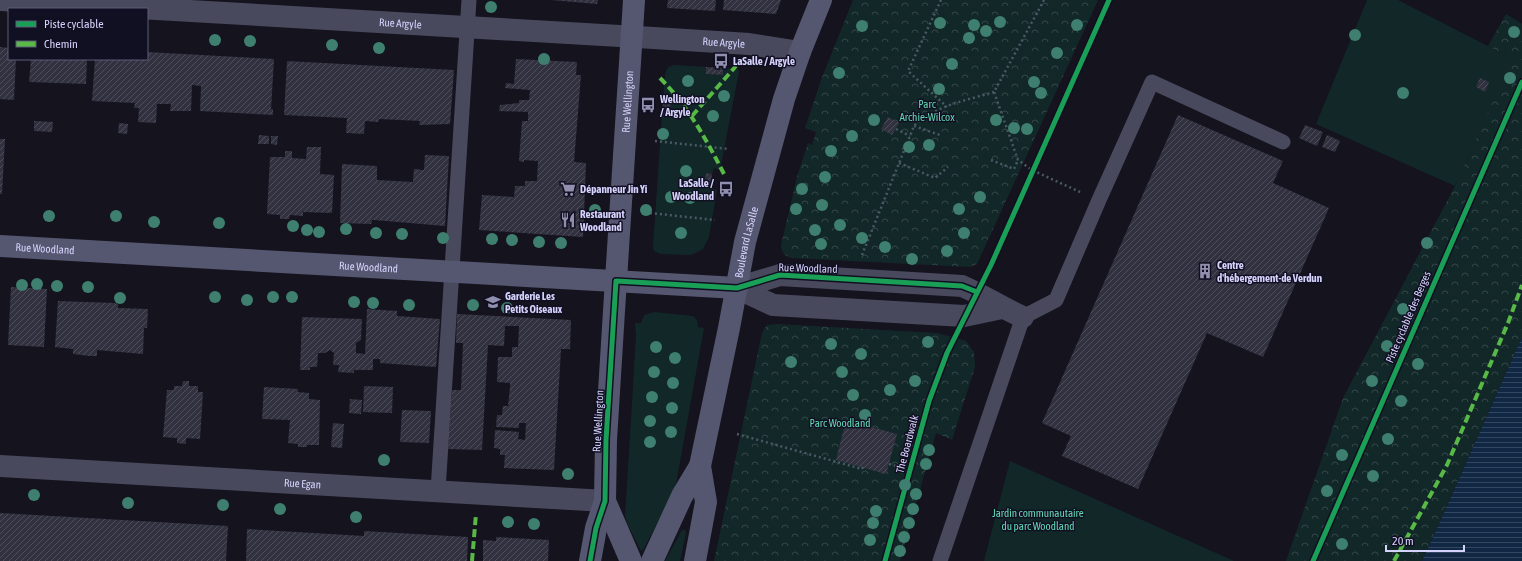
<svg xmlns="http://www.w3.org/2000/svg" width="1522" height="561" font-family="'Asap Condensed',sans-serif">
	<defs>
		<pattern id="forest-crowns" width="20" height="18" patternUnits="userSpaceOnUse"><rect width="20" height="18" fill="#122828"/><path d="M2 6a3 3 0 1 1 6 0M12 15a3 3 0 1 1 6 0" fill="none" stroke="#344648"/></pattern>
		<pattern id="water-rules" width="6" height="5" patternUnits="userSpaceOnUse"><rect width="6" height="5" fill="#112844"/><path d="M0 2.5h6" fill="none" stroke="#334660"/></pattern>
		<pattern id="building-hatch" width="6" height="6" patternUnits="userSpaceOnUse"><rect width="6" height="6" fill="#323140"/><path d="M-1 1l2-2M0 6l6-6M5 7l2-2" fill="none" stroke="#4f4e5c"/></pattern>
	</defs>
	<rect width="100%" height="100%" fill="#14131e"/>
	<path fill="#122828" d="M1367,0H1398L1513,59L1455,186L1316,124Z
		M674,65L706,67V74L722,75L723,68L738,69L739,72L720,170L714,168L712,174L706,173L704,185L717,190L709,237L703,249L691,255L661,254L654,251L653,247L662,115H670L671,102L663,101L665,74L668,67Z
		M654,312L693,316L697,320L698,327L704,328L675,490L643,550L641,551L627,523L625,516L636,336L635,323H641L644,315Z
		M1010,461L1234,561H984Z
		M682,530H685L686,533L680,561H665Z"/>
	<path fill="url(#forest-crowns)" d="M853,0H1098L977,264L970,267L792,258C784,256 782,253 781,245L797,177L808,143L812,145L816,132L805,128L821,80Z
		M1506,14L1522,24V337L1422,561H1286L1343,398L1455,186L1512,59L1488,46Z
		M777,324L937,333L966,341L974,352L975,367L952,440L936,433L900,561H714L762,333L767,325Z"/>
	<path fill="url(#water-rules)" d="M1522,337V561H1422L1434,535Z"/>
	<path fill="url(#building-hatch)" d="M551,0H598L597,4Z
		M668,0H716L715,11L667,8Z
		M724,0H781L776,14L723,10Z
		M0,47L9,48V59H16L14,100L0,99Z
		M147,52L274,59L271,109H273V115L200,111L201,86L192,85L191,111H170L171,104H157L156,123L138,122L139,108H134L135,103L92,101L95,59H147Z
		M31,59H87L86,84L29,82Z
		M516,59L577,62L576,75H581L574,162L586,163L583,237L479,230L482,195L514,197L515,186H525V181H537L538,161L524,160V162L519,161L522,121H528V112L499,111L500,105L519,103V100H529L530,90L505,88L506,83L514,84Z
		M287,61L454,70L450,124L419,125L420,121L379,119L378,122L365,121L364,134L346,133L347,118L284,115Z
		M706,67L723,68V75L706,74Z
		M1480,78L1489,82L1485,92L1476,87Z
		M663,101L671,102L670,115H662Z
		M1178,115L1283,161L1273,183L1329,208L1263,357L1207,333L1138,489L1062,456L1071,436L1042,423Z
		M888,117L899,123L892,135L881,129Z
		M34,121L53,122L52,132L34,131Z
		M119,123L128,124L127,134L118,133Z
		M1305,125L1323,132L1317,146L1299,138Z
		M259,135L269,136V144H258Z
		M1327,135L1340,141L1335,152L1322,147Z
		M271,136H278L277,145L271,144Z
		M0,139H5L2,194H0Z
		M307,147H321L320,174L334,175L332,213L303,212V216L290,215L289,219H280V215L267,214L270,157H285V151H292V158L306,159Z
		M425,155L449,156L445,226L374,220H372L371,224L340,223L342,164L377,166V180L413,182L414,169L424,170Z
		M706,173L712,174L710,187L704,186Z
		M11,287L47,289L44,347L8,345Z
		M58,301L115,303L118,304V308L148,309L147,328H144L143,354L97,350V356H90L73,354V349L55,347Z
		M367,309L397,311V316L440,319L436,367L380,363V359H373V370H354V373L338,372L339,365H333L334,353L330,350L325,353H318L317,367H310V370H300L302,317L362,319L361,340L356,343V353L365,354Z
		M457,314L571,320L570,349H561L554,470L504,468L505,455H500V449L494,448L495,430L519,432L518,439L525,440L526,423H519V428L496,427L497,415H502L503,406H508L510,387V383L497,382L498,357H512V347H518L519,326H505L504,346L488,345L482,450L448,449L452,390H461L463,343H456Z
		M183,381H189V386H198V392H203L200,439L186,438V444L177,443V438L163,437L167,390H174V386H182Z
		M364,386L393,387L392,413L363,412Z
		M264,387L298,389V392L309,393V399L320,400L319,445H307V447H298V444L288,443L290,420L262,419Z
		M350,399L362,400L361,414L349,413Z
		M402,410L431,411L429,443L400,442Z
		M846,420L897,434L886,474L836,460Z
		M333,423L344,424L342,448L331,447Z
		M0,513L228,526L226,561H0Z
		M247,529L364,536V531L468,537L467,561H246Z
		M496,537L549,540L548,561H483V540L496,541Z"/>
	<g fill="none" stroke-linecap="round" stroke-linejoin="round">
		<path stroke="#4a5965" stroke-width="2.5" stroke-dasharray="2 3" stroke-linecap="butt" d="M941,0L908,71L947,107
			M1044,0L994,92L1018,160L1032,170L1080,192
			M914,126L940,135
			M896,129L910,136
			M655,141L729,149
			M991,160L1014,169L1018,160
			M899,163L935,178L948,167
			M650,213L715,220
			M862,255L914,126C933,106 968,100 994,92
			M737,434L862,469L863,467
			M889,464L910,470"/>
		<path stroke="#49495e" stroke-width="15" d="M438,491L469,0
			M940,561L1023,317L1056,300L1099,200L1152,82L1283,142"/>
		<g stroke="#49495e" stroke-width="22">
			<path id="s1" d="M1,0L654,38L749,44L800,52"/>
			<path d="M737,288L780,275L962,286C983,295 1002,308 1023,317"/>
			<path d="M737,288L773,305L964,316L1002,308"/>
			<path id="s2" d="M0,466L605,501"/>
		</g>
		<g stroke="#555670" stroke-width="22">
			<path id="s3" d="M0,246L737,288"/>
			<path d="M605,501L631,561"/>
			<path id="s4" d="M590,561L596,528L605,501L606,440L614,311L634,0"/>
			<path d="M652,561L682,496L700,466"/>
			<path id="s5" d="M695,561L706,502L700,466L729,328L745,242L784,99L800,52L821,0"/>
		</g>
		<path stroke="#58b947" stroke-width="4" stroke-dasharray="8 4" stroke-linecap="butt" d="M660,78C688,106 706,139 724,174
			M692,116L736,66
			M472,561L476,514
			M1394,561L1447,465L1508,323L1522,285"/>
		<g stroke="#110f22" stroke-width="8">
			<path id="cycleway" d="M590,561L596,528L605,501L606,440L616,281L737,288L780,275L962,286L977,292
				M885,561L929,401L947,353L991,265L1109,0
				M1313,561L1522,82"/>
		</g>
		<use href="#cycleway" stroke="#1a9f57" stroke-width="5"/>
	</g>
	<g fill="#3f7f70">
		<circle cx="491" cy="7" r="6"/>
		<circle cx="1000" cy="22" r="6"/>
		<circle cx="940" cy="23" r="6"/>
		<circle cx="974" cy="25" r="6"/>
		<circle cx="1077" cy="25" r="6"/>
		<circle cx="862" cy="26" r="6"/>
		<circle cx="986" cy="31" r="6"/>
		<circle cx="1514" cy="32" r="6"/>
		<circle cx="1355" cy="35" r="6"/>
		<circle cx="969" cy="38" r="6"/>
		<circle cx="215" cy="40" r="6"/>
		<circle cx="250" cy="41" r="6"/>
		<circle cx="332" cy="45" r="6"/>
		<circle cx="379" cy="48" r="6"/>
		<circle cx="1057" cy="53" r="6"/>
		<circle cx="544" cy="59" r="6"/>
		<circle cx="952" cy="64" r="6"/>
		<circle cx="839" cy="73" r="6"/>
		<circle cx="1510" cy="78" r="6"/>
		<circle cx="688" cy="81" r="6"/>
		<circle cx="1034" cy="82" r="6"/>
		<circle cx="939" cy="89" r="6"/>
		<circle cx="1041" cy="93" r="6"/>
		<circle cx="1403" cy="93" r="6"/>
		<circle cx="724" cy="96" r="6"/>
		<circle cx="713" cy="116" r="6"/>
		<circle cx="874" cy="120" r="6"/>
		<circle cx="996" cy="120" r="6"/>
		<circle cx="1014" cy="128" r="6"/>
		<circle cx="1027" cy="129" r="6"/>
		<circle cx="663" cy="134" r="6"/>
		<circle cx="852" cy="136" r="6"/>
		<circle cx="929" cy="145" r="6"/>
		<circle cx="909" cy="147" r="6"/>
		<circle cx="831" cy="151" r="6"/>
		<circle cx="686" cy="171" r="6"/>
		<circle cx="825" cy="177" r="6"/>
		<circle cx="802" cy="189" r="6"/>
		<circle cx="671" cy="197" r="6"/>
		<circle cx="980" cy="197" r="6"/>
		<circle cx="690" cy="198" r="6"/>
		<circle cx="822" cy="205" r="6"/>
		<circle cx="796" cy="209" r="6"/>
		<circle cx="959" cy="209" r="6"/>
		<circle cx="595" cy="210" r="6"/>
		<circle cx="646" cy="210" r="6"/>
		<circle cx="49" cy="216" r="6"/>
		<circle cx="116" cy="216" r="6"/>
		<circle cx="154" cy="222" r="6"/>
		<circle cx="219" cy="223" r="6"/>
		<circle cx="840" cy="225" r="6"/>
		<circle cx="293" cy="226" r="6"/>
		<circle cx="346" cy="229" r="6"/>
		<circle cx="307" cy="230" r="6"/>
		<circle cx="815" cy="230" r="6"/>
		<circle cx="319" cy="232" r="6"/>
		<circle cx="376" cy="233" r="6"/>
		<circle cx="681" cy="233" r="6"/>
		<circle cx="964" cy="233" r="6"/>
		<circle cx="402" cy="234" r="6"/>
		<circle cx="443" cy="238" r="6"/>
		<circle cx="862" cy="238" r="6"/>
		<circle cx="492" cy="239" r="6"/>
		<circle cx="512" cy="240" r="6"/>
		<circle cx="539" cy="242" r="6"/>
		<circle cx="561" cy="243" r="6"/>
		<circle cx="1427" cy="243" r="6"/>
		<circle cx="821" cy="244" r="6"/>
		<circle cx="885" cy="247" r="6"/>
		<circle cx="947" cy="251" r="6"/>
		<circle cx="912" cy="259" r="6"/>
		<circle cx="37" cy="284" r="6"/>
		<circle cx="22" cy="285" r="6"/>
		<circle cx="57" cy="286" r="6"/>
		<circle cx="88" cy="287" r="6"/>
		<circle cx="215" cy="297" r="6"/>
		<circle cx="273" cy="297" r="6"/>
		<circle cx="292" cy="297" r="6"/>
		<circle cx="120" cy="298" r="6"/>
		<circle cx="247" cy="300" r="6"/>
		<circle cx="354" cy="302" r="6"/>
		<circle cx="373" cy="303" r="6"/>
		<circle cx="409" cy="305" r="6"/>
		<circle cx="473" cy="305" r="6"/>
		<circle cx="507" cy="308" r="6"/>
		<circle cx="1403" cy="309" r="6"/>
		<circle cx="928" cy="342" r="6"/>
		<circle cx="831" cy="344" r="6"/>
		<circle cx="1387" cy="346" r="6"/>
		<circle cx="656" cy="347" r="6"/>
		<circle cx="861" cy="354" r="6"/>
		<circle cx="675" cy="358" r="6"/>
		<circle cx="791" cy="362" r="6"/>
		<circle cx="1418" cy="364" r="6"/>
		<circle cx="654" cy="372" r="6"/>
		<circle cx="842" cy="372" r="6"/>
		<circle cx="915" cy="381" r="6"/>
		<circle cx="1372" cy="381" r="6"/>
		<circle cx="673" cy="383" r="6"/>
		<circle cx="890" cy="390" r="6"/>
		<circle cx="853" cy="395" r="6"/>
		<circle cx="652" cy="397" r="6"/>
		<circle cx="1401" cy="401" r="6"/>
		<circle cx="672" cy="408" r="6"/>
		<circle cx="865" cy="415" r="6"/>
		<circle cx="650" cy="421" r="6"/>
		<circle cx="671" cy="432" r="6"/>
		<circle cx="1388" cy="439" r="6"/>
		<circle cx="650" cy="442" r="6"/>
		<circle cx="929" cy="450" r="6"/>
		<circle cx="1342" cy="455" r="6"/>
		<circle cx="384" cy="460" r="6"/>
		<circle cx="926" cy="464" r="6"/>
		<circle cx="568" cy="474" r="6"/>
		<circle cx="1373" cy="476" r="6"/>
		<circle cx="905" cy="485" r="6"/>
		<circle cx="1327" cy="491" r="6"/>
		<circle cx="916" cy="494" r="6"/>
		<circle cx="34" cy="495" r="6"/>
		<circle cx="128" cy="503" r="6"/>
		<circle cx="223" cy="505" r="6"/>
		<circle cx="280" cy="509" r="6"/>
		<circle cx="913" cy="509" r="6"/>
		<circle cx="876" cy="511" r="6"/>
		<circle cx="356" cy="517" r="6"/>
		<circle cx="508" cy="522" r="6"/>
		<circle cx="873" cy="523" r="6"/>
		<circle cx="909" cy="523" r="6"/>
		<circle cx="534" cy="524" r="6"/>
		<circle cx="904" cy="537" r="6"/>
		<circle cx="870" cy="540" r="6"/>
		<circle cx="1342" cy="544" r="6"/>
		<circle cx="900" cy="551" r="6"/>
	</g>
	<defs>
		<g id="bus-bare" transform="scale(1.2)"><path d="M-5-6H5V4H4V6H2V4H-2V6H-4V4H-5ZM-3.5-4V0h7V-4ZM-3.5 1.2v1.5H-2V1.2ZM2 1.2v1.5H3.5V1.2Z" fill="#918fae" stroke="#110f22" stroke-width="2.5" paint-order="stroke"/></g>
		<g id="supermarket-bare" transform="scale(1.2)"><path d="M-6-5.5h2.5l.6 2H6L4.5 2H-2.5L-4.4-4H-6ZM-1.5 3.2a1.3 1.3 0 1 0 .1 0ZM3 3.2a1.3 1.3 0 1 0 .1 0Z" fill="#918fae" stroke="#110f22" stroke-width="2.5" paint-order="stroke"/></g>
		<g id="restaurant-bare" transform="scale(1.2)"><path d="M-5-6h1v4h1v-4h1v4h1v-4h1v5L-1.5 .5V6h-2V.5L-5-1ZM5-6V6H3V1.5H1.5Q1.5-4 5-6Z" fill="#918fae" stroke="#110f22" stroke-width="2.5" paint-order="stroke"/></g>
		<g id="building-bare" transform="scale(1.2)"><path d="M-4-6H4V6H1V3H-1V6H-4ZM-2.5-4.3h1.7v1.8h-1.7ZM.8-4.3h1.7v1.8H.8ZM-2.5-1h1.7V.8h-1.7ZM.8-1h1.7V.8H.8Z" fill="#918fae" stroke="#110f22" stroke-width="2.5" paint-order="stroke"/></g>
		<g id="school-bare" transform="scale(1.2)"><path d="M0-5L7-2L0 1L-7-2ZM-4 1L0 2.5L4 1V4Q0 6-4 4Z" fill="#918fae" stroke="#110f22" stroke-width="2.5" paint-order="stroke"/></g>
	</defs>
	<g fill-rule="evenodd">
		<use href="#bus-bare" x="721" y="61"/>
		<use href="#bus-bare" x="648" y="105"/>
		<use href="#supermarket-bare" x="568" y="189"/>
		<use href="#bus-bare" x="726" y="189"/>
		<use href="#restaurant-bare" x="568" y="220"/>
		<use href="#building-bare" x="1205" y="271"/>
		<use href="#school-bare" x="493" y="302"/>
	</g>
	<g text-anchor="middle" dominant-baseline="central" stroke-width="3" stroke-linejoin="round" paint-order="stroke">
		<g font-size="11" fill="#d5d2fc" stroke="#110f22">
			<text stroke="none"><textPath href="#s1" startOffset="400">Rue Argyle</textPath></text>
			<text stroke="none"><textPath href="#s1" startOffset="724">Rue Argyle</textPath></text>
			<text stroke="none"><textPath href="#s4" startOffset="462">Rue Wellington</textPath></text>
			<text stroke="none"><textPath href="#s5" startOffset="325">Boulevard LaSalle</textPath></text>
			<text stroke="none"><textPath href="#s3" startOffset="45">Rue Woodland</textPath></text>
			<text stroke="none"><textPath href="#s3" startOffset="369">Rue Woodland</textPath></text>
			<text transform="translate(808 268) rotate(2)">Rue Woodland</text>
			<text transform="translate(1408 317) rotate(-67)">Piste cyclable des Berges</text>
			<text transform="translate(598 421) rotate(-87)">Rue Wellington</text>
			<text transform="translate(907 444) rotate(-75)">The Boardwalk</text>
			<text stroke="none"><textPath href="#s2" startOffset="303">Rue Egan</textPath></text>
		</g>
		<g font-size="11" font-weight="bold" fill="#d5d2fc" stroke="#110f22" text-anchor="start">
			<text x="733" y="61">LaSalle / Argyle</text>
			<text x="660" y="99">Wellington<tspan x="660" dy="13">/ Argyle</tspan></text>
			<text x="714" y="183" text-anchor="end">LaSalle /<tspan x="714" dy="13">Woodland</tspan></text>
			<text x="580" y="189">Dépanneur Jin Yi</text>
			<text x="580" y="214">Restaurant<tspan x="580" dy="13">Woodland</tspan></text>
			<text x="1217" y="265">Centre<tspan x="1217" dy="13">d'hébergement-de Verdun</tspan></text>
			<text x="505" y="296">Garderie Les<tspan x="505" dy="13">Petits Oiseaux</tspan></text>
		</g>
		<g font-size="11" fill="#63d8b4" stroke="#110f22">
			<text x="927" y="104">Parc<tspan x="927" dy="13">Archie-Wilcox</tspan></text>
			<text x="840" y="423">Parc Woodland</text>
			<text x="1038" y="513">Jardin communautaire<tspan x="1038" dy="13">du parc Woodland</tspan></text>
		</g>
	</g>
	<rect x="8" y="8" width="140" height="52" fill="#110f22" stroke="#5f5d79"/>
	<rect x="16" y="21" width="20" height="6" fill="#1a9f57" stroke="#5f5d79"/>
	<text x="44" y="28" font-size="12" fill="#d5d2fc">Piste cyclable</text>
	<rect x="16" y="41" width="20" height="6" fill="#58b947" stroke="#5f5d79"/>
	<text x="44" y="48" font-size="12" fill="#d5d2fc">Chemin</text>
	<path d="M1386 545v6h78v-6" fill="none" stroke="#d5d2fc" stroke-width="2"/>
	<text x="1392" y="545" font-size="12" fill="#d5d2fc" stroke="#110f22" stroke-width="3" paint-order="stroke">20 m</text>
</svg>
